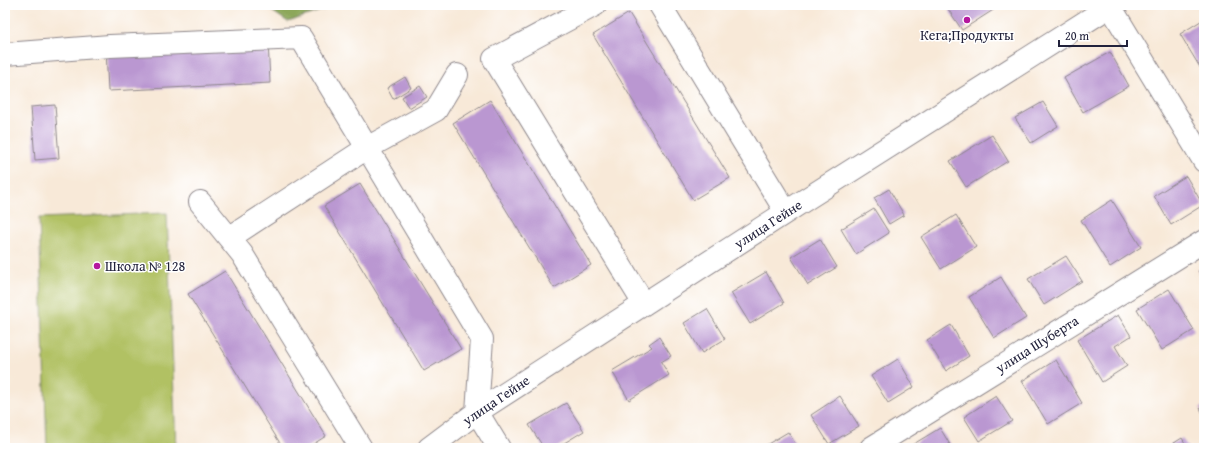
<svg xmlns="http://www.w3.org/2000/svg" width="1209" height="453" font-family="'Gentium Book Plus',serif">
	<rect width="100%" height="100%" fill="#fff"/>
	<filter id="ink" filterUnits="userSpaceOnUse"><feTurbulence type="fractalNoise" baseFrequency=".025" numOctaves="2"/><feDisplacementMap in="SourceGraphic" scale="8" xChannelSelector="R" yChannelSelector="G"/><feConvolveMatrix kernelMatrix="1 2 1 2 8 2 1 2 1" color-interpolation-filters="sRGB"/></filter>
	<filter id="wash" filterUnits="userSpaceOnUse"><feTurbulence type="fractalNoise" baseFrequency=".012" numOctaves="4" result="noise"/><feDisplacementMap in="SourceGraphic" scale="16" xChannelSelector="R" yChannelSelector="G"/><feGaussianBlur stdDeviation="0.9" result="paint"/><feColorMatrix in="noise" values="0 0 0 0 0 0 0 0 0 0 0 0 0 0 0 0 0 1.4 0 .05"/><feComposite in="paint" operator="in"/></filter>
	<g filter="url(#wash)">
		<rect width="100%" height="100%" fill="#f8e9d8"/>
		<path fill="#b1c164" stroke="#6a7250" d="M167,213L176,448H47L39,218Z"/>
		<path fill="#8ca75a" stroke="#57644a" d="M263,5H331L329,8L288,22Z"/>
		<g id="blocks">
			<path fill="#ba97d1" d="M955,5H1001L962,30L948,9Z
				M629,13L730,178L693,200L593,35Z
				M1204,19V74L1180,34Z
				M268,40L270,83L108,91L106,48Z
				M1110,52L1129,86L1083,112L1064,78Z
				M405,77L411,88L393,99L387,88Z
				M420,86L427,97L409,108L402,97Z
				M490,100L591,265L554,288L453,123Z
				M1043,102L1058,126L1031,143L1015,118Z
				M55,105L59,158L35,160L31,107Z
				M992,135L1008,161L966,187L950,161Z
				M1186,176L1203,205L1171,225L1154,196Z
				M360,184L461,349L424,371L324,206Z
				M889,189L904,215L889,224L874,198Z
				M1112,200L1141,247L1110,267L1081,220Z
				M874,209L889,233L856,254L841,229Z
				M956,215L976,247L941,269L921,237Z
				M820,239L837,267L808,285L791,257Z
				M1066,256L1082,281L1044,305L1028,279Z
				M1204,267V280L1198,271Z
				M225,271L326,436L307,448H283L188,294Z
				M766,272L784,303L750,324L731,293Z
				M1001,277L1026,318L994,338L969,297Z
				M1169,289L1194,330L1162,350L1137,309Z
				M707,309L725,339L702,353L684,323Z
				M1118,315L1131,336L1115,346L1127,366L1102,382L1077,340Z
				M951,325L969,356L946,371L927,340Z
				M659,337L671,356L661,362L669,375L629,400L612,371L652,347L649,344Z
				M898,359L914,387L888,403L871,376Z
				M1056,360L1082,403L1048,424L1022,381Z
				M840,396L859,426L829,444L811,415Z
				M996,396L1012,421L979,441L964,417Z
				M566,403L584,431L556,448H544L529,425Z
				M1204,406V416L1200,408Z
				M940,428L952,448H907Z
				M788,432L798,448H761Z
				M1182,438L1188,448H1166Z"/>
		</g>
	</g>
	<g filter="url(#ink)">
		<use href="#blocks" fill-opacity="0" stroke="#8d868a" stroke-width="1"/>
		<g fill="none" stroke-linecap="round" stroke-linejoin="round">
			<g stroke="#8d868a" stroke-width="24">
				<path id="minor" d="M595,5L494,59L644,304
					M660,5L786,212
					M1110,6L1204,161
					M5,54L110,46L301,38L482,339L477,412L499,448
					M200,202L242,254L361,448
					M229,238L367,148L436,110L457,75
					M429,448L477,412L808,198L1112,5
					M871,448L1204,241"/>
			</g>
			<use href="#minor" stroke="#fff" stroke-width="22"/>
		</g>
	</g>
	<g fill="#b5179e" stroke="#fff" stroke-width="1.5">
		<circle cx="967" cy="20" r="4"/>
		<circle cx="97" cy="266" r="4"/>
	</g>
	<g text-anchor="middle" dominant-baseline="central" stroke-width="3" stroke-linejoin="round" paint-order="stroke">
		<g font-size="14" fill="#22223b" stroke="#fff">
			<text x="967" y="35">Кега;Продукты</text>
			<text x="105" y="266" text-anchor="start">Школа № 128</text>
		</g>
		<g font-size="14" fill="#22223b" stroke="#fff">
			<text transform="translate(768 224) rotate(-33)">улица Гейне</text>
			<text transform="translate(1037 344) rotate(-32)">улица Шуберта</text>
			<text transform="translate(496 400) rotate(-34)">улица Гейне</text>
		</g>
	</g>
	<rect width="1209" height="453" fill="none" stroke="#fff" stroke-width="20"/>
	<path d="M1059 40v6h68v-6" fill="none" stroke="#22223b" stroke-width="2"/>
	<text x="1065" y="40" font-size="12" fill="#22223b" stroke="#ffffff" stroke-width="3" paint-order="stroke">20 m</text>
</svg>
